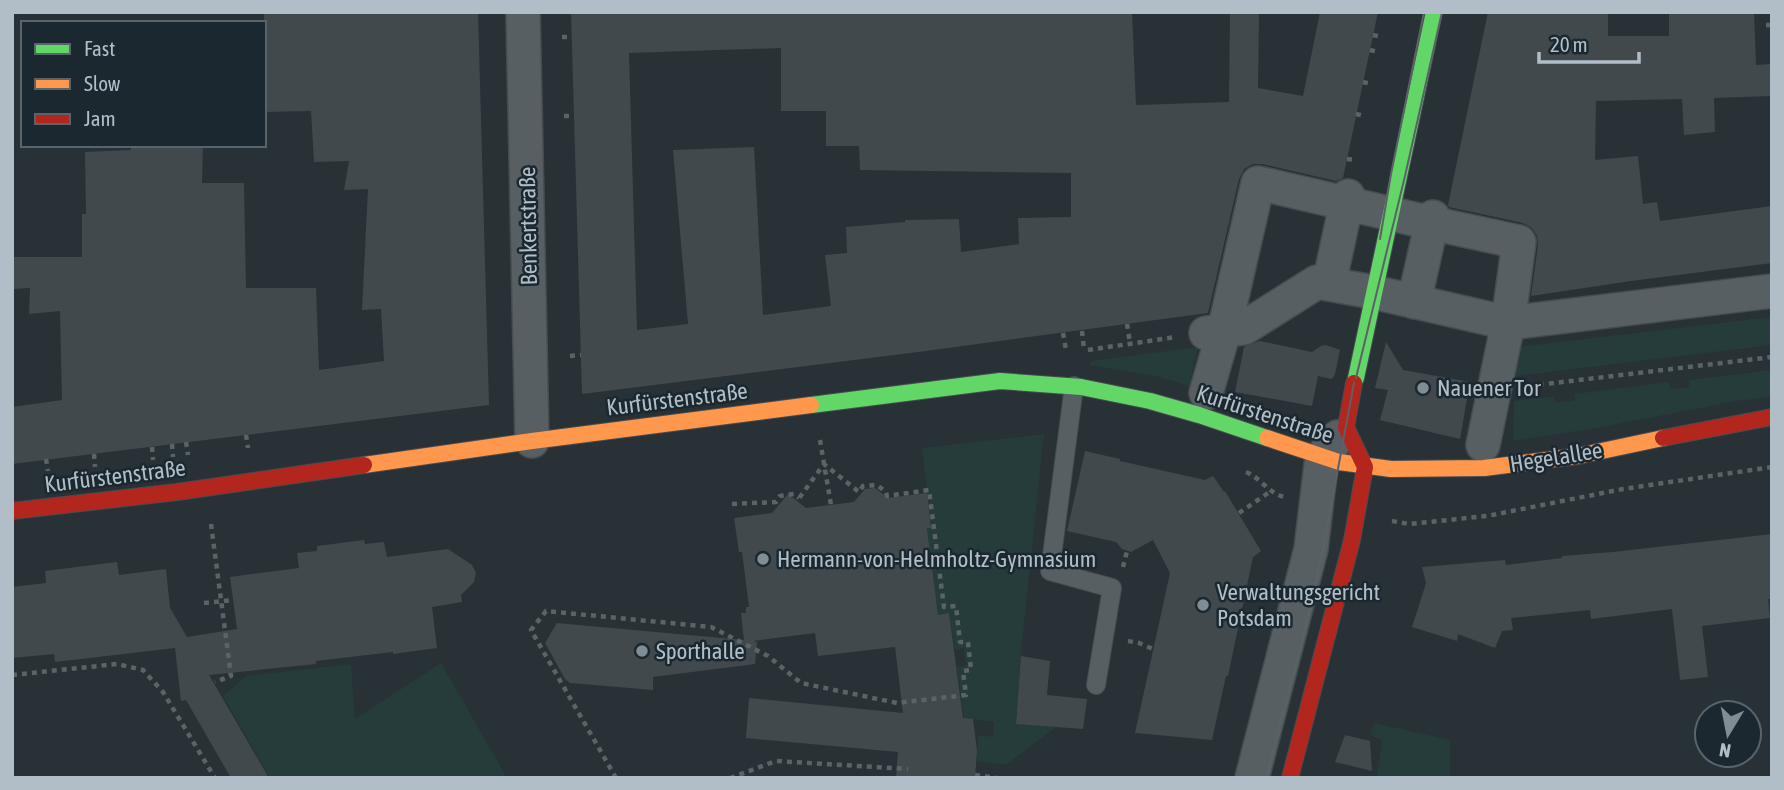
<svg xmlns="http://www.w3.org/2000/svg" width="1784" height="790" font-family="'Asap Condensed',sans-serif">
	<rect width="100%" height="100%" fill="#283135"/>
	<path fill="#253c3a" d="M1772,317V345L1516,376L1517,347Z
		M1198,347L1189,386L1156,376L1090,365L1091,361Z
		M1772,370V397L1736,401L1597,428L1513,441L1514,401L1554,396L1556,403L1575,400L1574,394L1669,382L1670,389L1689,387V380Z
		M1044,434L1021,653L1016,723L1056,727L1006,765L977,761L978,735L993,737L994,722L964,718L957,667L966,665L964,648L955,650L949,614L938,615L927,528L931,527L922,448Z
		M441,663L507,778H270L223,696L246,676L351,664L355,719Z
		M1374,723L1450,740V778H1377L1382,740L1370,735Z"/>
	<path fill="#41494d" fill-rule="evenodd" d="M264,12H478L489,405L12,464V407L62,400L60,311L29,314L30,288L13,289V257H82V214H86L85,152L131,150V145H203L202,183H244L246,288H316L319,370L384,361L381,309L362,310L368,189L344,190L349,161L314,162L311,111L264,112Z
		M571,12H1132L1136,105L1229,102L1230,12H1259L1258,88L1303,96L1320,12H1378L1343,178L1336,181L1262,164H1253L1244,169L1239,179L1208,313L926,351L582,394ZM781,48V111H826V146H859L860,170L1071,173V217L1018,218L1019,244L961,252L959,219L905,220V222L846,227L847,253L825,255L831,306L763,315L754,147L673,150L688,324L637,330L629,53Z
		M1488,12L1608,13V36H1669V12H1754L1756,65L1772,64V96L1714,98L1715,132L1684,135L1682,99L1596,101L1595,160L1638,156L1643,204L1657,202L1660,221L1772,206V263L1631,281L1531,296L1538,245L1537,236L1532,228L1523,223L1449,207L1448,205Z
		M1260,341L1312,352L1321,346L1326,345L1340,350L1335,374L1332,379L1318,376L1312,406L1235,392L1244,347Z
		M1386,342L1403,370L1470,382L1460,439L1380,420L1388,390L1375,388Z
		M1085,451L1120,459V461L1205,480L1213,476L1224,492L1225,491L1261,551L1253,557L1228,676H1226L1212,740L1135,733L1170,573L1153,540L1131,552L1122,549L1116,542L1067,531Z
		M875,488L888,498L927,493L931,528H927L938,615L949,613L963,718L973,719L977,751L975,778H896L898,752L746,738L749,698L903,713L895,647L818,656L815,633L753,641L757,642L755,664L653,677V690L570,683L565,679L545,643L557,623L744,640L741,613H746V607H749L742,552H739L734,518L772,513L788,494L806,508L854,502L865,489Z
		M1772,534V599H1768L1770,618L1702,626L1708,677L1680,680L1672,609L1591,619L1590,610L1511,618L1513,630L1502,631L1495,648L1458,634L1457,641L1412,627L1426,583L1422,567L1505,560L1506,565L1562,558V556L1613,552Z
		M364,540L365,544L384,542L387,557L448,549L472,565L476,573L474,582L461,595L462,602L432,607L437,648L393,654V652L316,661V664L209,675L269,778H231L186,700L181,701L174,639L175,648L55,662L54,654L12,658V587L46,583L45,571L117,562L119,575L166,569L170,608L187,637L237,629L230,577L299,568L297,553L317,551V546Z
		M1021,656L1050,661L1047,695L1087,699L1083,729L1016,724Z
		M1345,735L1370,741L1372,771L1335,762Z"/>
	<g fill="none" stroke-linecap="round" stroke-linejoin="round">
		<g stroke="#464c50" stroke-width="20">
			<path id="lane" d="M1074,386L1050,571L1112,588L1096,685"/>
		</g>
		<g stroke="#464c50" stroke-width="36">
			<path id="street" d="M523,12L532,441
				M1329,284L1348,196
				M1414,302L1433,217
				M1206,333L1244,328L1317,282L1373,292L1508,323L1772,291
				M1206,393L1224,331L1258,183L1431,223L1519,242L1508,323L1483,445
				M1252,778L1311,549L1322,457L1338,437"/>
		</g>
		<g stroke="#464c50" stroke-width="18">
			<path id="fast" d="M1356,378L1434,12
				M811,405L1000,381L1081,387L1150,401L1199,415L1267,438"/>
		</g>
		<g stroke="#464c50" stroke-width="18">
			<path id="slow" d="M1267,438L1339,462L1391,469L1484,468L1578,456L1663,438
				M364,465L532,441L811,405"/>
		</g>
		<g stroke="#464c50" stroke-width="18">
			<path id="jam" d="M1663,438L1772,417
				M12,511L177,492L364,465
				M1290,778L1352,540L1365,467L1346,427L1354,383"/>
		</g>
		<path stroke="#5b6367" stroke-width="4.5" stroke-dasharray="5 5" stroke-linecap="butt" d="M1766,25H1772
			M1373,35L1382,37
			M562,37H571
			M1370,50L1379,52
			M1363,82L1372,84
			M1356,114L1365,116
			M564,116H573
			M1347,159L1356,160
			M1127,324L1130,343
			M1082,331L1084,350
			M1063,333L1066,350
			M1088,350L1176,337
			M570,356L581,355
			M1529,386L1772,357
			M246,435L248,448
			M820,440L831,505
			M186,442L188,455
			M172,444L173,457
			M152,447L153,460
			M94,454L95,467
			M46,459L48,471
			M1246,472C1261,478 1268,493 1284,497
			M732,504L776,502L780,496L794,494L799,498
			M1239,513L1271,491
			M1392,521L1409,524L1487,516L1623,489L1772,467
			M211,524L231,676L215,682
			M1123,567L1127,551
			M204,603L233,600
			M1128,641L1139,643L1153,649
			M12,675L117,664L143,670L163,692L215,778
			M975,775L997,778
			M616,778L531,630L546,611L711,627L768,656L801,683L897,703L966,695L963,671L971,670L968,642H960L956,606L944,607L929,490L887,496L886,492L877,485L863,486L859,492L824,464L797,501
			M730,778L776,761L908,769"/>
		<use href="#lane" stroke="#585f63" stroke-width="18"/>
		<use href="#street" stroke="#585f63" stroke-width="33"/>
		<use href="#fast" stroke="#63d668" stroke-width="16"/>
		<use href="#slow" stroke="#ff974d" stroke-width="16"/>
		<use href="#jam" stroke="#b3261e" stroke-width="16"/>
		<path stroke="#5b6267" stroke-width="2" d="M1380,239L1391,174L1424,12
			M1356,378L1405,176L1442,12
			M1266,778L1306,625L1323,549L1354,383"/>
	</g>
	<g fill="#818d94" stroke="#1b2830" stroke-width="2.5">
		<circle cx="1423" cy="388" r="7"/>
		<circle cx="763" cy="559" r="7"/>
		<circle cx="1203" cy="605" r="7"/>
		<circle cx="642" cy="651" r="7"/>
	</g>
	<g text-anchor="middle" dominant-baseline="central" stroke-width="5" stroke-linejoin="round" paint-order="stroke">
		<g font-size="23" fill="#b1bec7" stroke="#1b2830">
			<text transform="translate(528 226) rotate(-91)">Benkertstraße</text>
			<text transform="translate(677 399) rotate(-7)">Kurfürstenstraße</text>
			<text transform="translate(1265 414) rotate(18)">Kurfürstenstraße</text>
			<text transform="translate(1556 457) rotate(-9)">Hegelallee</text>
			<text transform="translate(115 476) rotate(-7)">Kurfürstenstraße</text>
		</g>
		<g font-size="23" fill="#b1bec7" stroke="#1b2830" text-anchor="start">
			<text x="1437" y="388">Nauener Tor</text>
			<text x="777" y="559">Hermann-von-Helmholtz-Gymnasium</text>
			<text x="1217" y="592">Verwaltungsgericht<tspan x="1217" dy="26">Potsdam</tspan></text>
			<text x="656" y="651">Sporthalle</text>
		</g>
	</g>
	<rect width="1784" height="790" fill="none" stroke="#b1bec7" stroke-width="28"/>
	<rect x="21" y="21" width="245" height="126" fill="#1b2830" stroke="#57646c" stroke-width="2"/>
	<rect x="35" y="44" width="35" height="10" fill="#63d668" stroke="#57646c" stroke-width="2"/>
	<text x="84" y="56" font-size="21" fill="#b1bec7">Fast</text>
	<rect x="35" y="79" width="35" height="10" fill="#ff974d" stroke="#57646c" stroke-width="2"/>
	<text x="84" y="91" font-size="21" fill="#b1bec7">Slow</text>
	<rect x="35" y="114" width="35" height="10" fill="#b3261e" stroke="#57646c" stroke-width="2"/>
	<text x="84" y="126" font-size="21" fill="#b1bec7">Jam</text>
	<g transform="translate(1728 734) rotate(190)"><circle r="33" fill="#1b2830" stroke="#57646c" stroke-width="2"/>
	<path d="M0-5L12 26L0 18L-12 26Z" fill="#818d94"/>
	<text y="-10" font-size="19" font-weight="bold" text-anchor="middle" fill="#b1bec7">N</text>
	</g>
	<path d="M1539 52v10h100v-10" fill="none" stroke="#b1bec7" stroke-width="3.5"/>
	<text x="1550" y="52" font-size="21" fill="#b1bec7" stroke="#1b2830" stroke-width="5" paint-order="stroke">20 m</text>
</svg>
